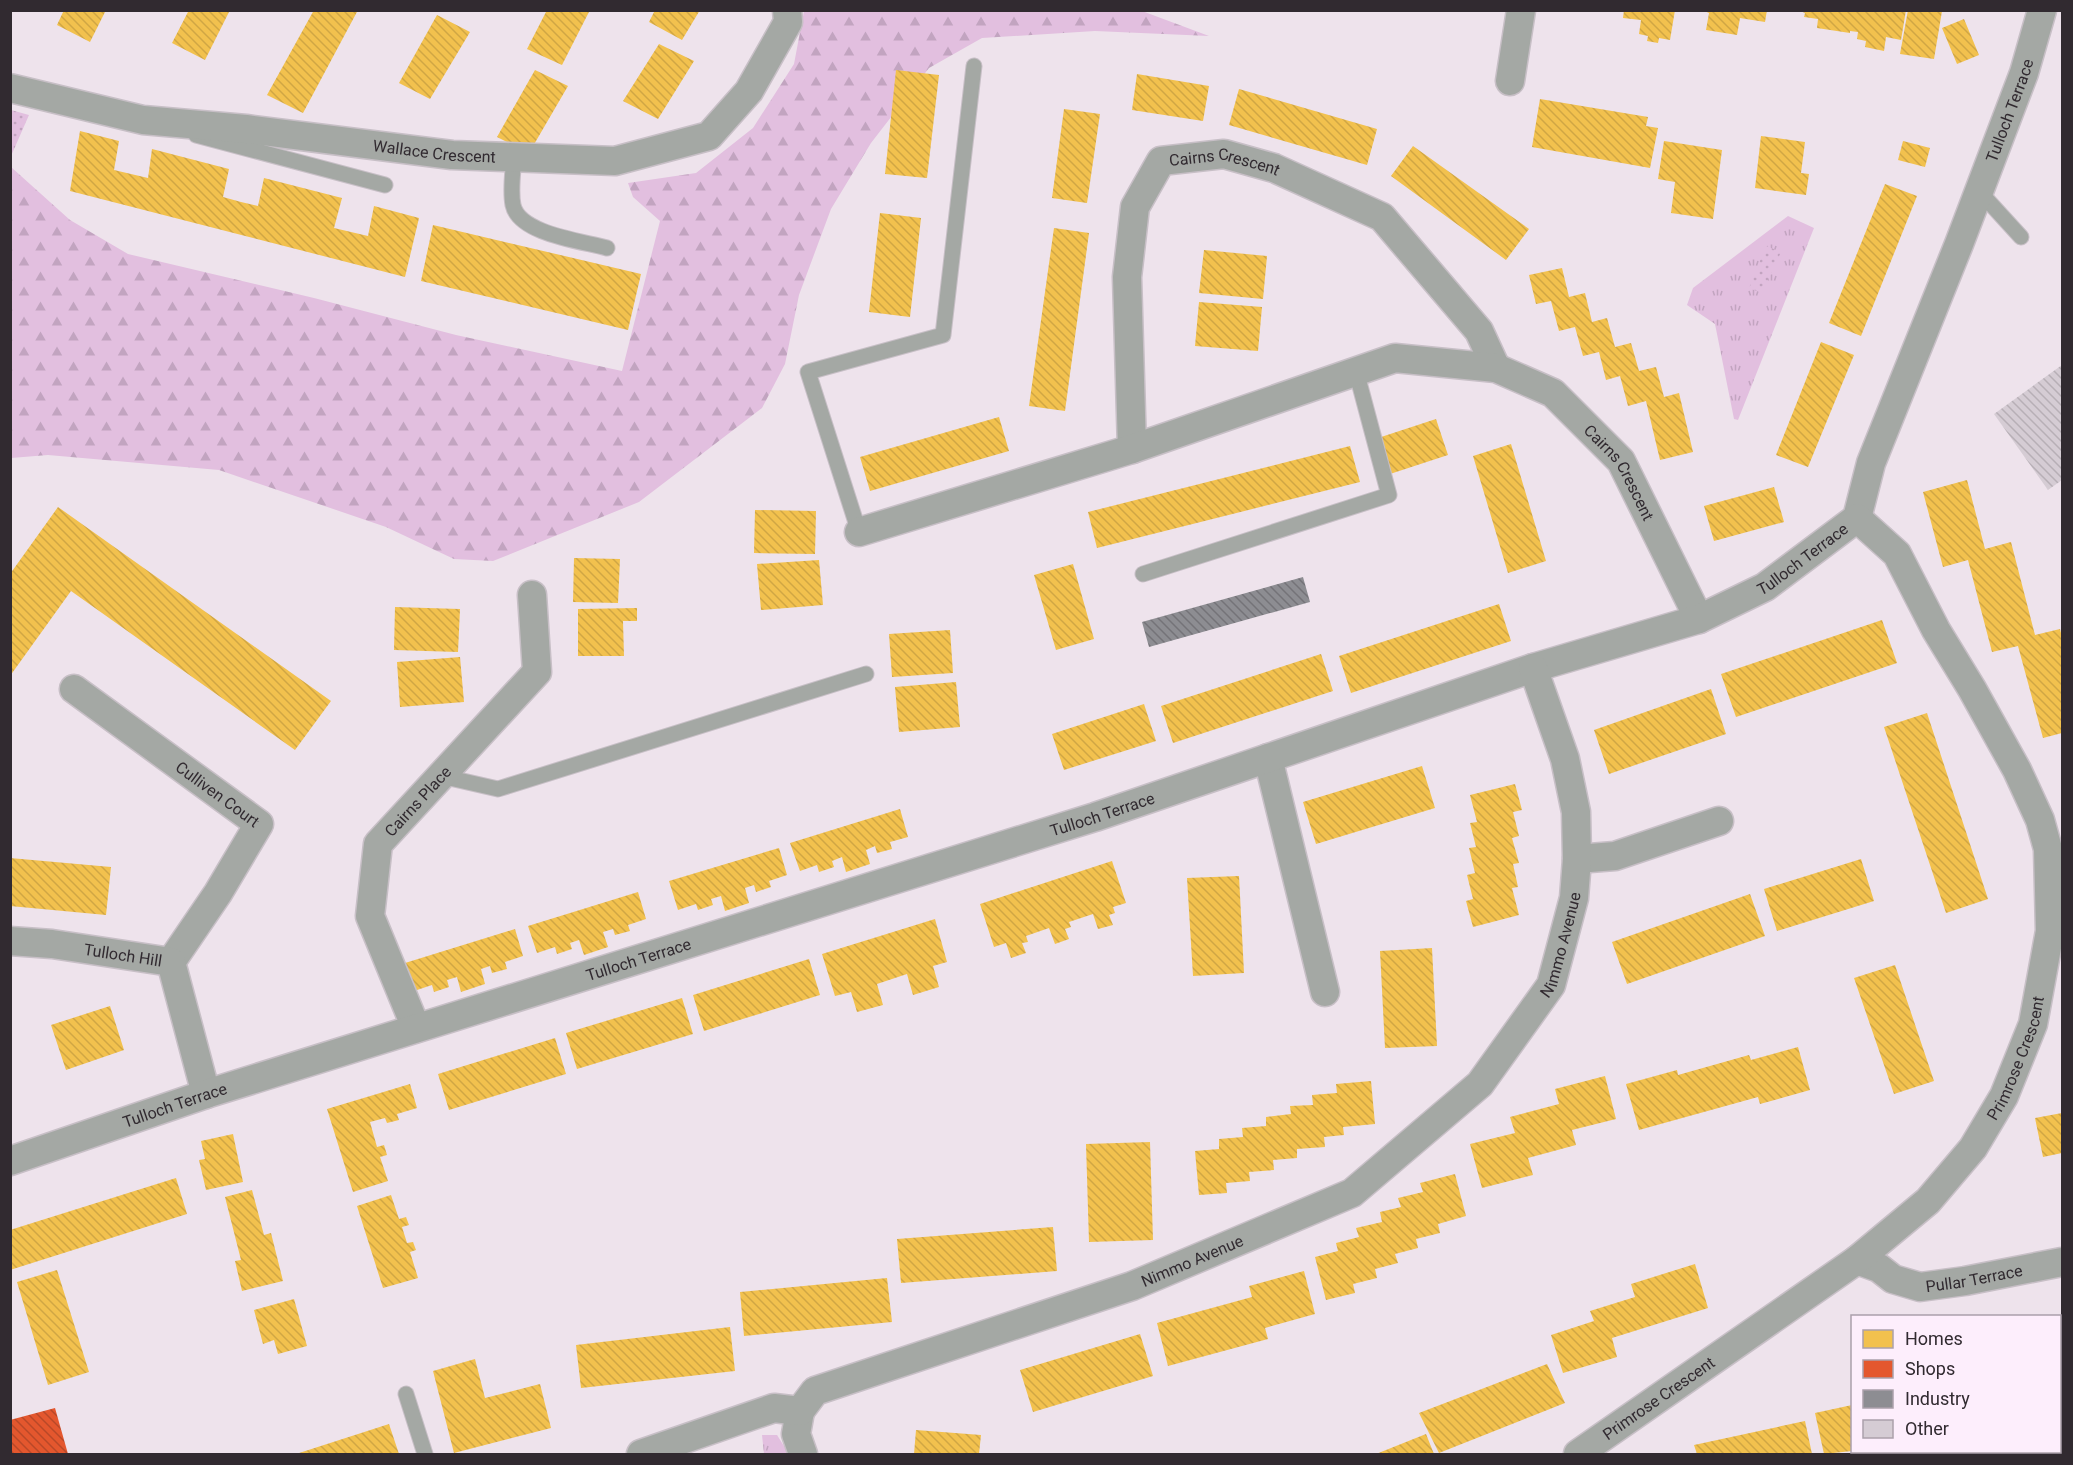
<svg xmlns="http://www.w3.org/2000/svg" width="2073" height="1465" font-family="Roboto,sans-serif">
	<defs>
		<pattern id="grass-tufts" width="24" height="20" patternUnits="userSpaceOnUse" patternTransform="scale(1.5)"><rect width="24" height="20" fill="#e2bfdf"/><path d="M3 7l-1-3M5 7V3M7 7l1-3M15 17l-1-3M17 17v-4M19 17l1-3" fill="none" stroke="#c2a4c0"/></pattern>
		<pattern id="forest-firs" width="22" height="20" patternUnits="userSpaceOnUse" patternTransform="scale(1.5)"><rect width="22" height="20" fill="#e2bfdf"/><path d="M5 1l3.5 6h-7zM16 11l3.5 6h-7z" fill="#c2a4c0"/></pattern>
		<pattern id="park-dots" width="8" height="8" patternUnits="userSpaceOnUse" patternTransform="scale(1.5)"><rect width="8" height="8" fill="#e2bfdf"/><path d="M2 2h.1M6 6h.1" fill="none" stroke="#c2a4c0" stroke-width="1.8" stroke-linecap="round"/></pattern>
		<pattern id="homes-back-hatch" width="6" height="6" patternUnits="userSpaceOnUse" patternTransform="scale(1.5)"><rect width="6" height="6" fill="#f2c14e"/><path d="M-1 5l2 2M0 0l6 6M5-1l2 2" fill="none" stroke="#d0a644"/></pattern>
		<pattern id="shops-back-hatch" width="6" height="6" patternUnits="userSpaceOnUse" patternTransform="scale(1.5)"><rect width="6" height="6" fill="#e4572e"/><path d="M-1 5l2 2M0 0l6 6M5-1l2 2" fill="none" stroke="#b94828"/></pattern>
		<pattern id="industry-back-hatch" width="6" height="6" patternUnits="userSpaceOnUse" patternTransform="scale(1.5)"><rect width="6" height="6" fill="#8d8d92"/><path d="M-1 5l2 2M0 0l6 6M5-1l2 2" fill="none" stroke="#747378"/></pattern>
		<pattern id="building-back-hatch" width="6" height="6" patternUnits="userSpaceOnUse" patternTransform="scale(1.5)"><rect width="6" height="6" fill="#d5ccd4"/><path d="M-1 5l2 2M0 0l6 6M5-1l2 2" fill="none" stroke="#b7afb6"/></pattern>
	</defs>
	<rect width="100%" height="100%" fill="#eee3ec"/>
	<path fill="url(#grass-tufts)" d="M1788,216L1814,228L1738,420L1734,419L1715,324L1687,305L1693,288Z
		M762,1435H777L789,1454H764Z"/>
	<path fill="url(#forest-firs)" d="M804,11H1142L1209,36L1095,31L982,38L929,68L871,143L831,209L799,295L785,364L762,408L639,502L493,561L454,559L386,527L219,470L48,455L11,458V167L70,220L128,254L314,298L456,335L622,371L660,221L633,197L628,183L696,173L753,128L794,64Z"/>
	<path fill="url(#park-dots)" d="M11,110L29,115L11,156L10,110Z
		M1766,246L1781,252L1762,293L1749,288Z"/>
	<path fill="url(#homes-back-hatch)" d="M64,10H106L90,42L57,25Z
		M189,10H230L205,60L172,43Z
		M314,10H358L303,113L267,95Z
		M547,10H590L562,65L527,49Z
		M655,10H700L682,40L649,22Z
		M1624,10H1675L1670,40L1659,38L1658,43L1647,41L1648,36L1639,34L1641,20L1623,18Z
		M1702,10H1767L1765,22L1740,18L1737,35L1706,30L1709,13Z
		M1798,10H1906L1901,40L1886,37L1884,51L1865,47L1866,41L1857,39L1858,32L1850,31V33L1817,28L1818,19L1804,17L1805,13Z
		M1908,10L1942,11L1934,59L1900,54Z
		M437,15L470,32L430,99L399,83Z
		M1964,19L1979,55L1957,64L1942,28Z
		M659,44L694,61L658,119L623,101Z
		M535,70L568,86L529,153L497,137Z
		M896,70L939,75L927,178L885,174Z
		M1137,74L1209,86L1203,121L1132,110Z
		M1239,89L1377,129L1367,165L1229,125Z
		M1540,99L1648,117L1646,126L1658,128L1650,168L1532,147Z
		M1064,109L1100,114L1087,203L1052,198Z
		M80,131L119,141L114,170L148,178L152,149L229,169L223,197L241,202L258,206L264,178L342,198L334,228L368,236L374,206L419,218L405,277L70,191Z
		M1761,136L1805,142L1801,173L1809,174L1806,195L1755,188Z
		M1664,141L1722,150L1713,219L1671,213L1675,182L1658,179Z
		M1903,141L1930,148L1925,167L1898,160Z
		M1413,146L1529,229L1506,260L1391,176Z
		M1885,184L1917,196L1861,336L1829,323Z
		M880,213L921,218L910,317L869,312Z
		M433,225L641,274L628,330L421,281Z
		M1054,228L1089,233L1065,411L1029,406Z
		M1204,250L1267,256L1263,299L1199,293Z
		M1562,268L1569,297L1585,293L1592,322L1607,318L1615,347L1631,343L1639,371L1656,367L1664,397L1679,393L1693,452L1660,460L1646,401L1628,406L1620,376L1606,380L1599,352L1583,356L1575,327L1559,331L1551,301L1536,304L1529,275Z
		M1199,302L1262,307L1258,351L1195,346Z
		M1821,342L1854,355L1808,467L1776,455Z
		M999,417L1009,451L870,491L860,457Z
		M1436,419L1448,455L1390,474L1378,438Z
		M1511,444L1546,561L1508,573L1473,456Z
		M1350,446L1360,482L1097,548L1088,512Z
		M1967,480L1985,549L2011,542L2035,635L2060,629L2062,637V733L2043,738L2018,646L1992,652L1968,560L1943,567L1923,492Z
		M1774,487L1784,522L1714,541L1704,506Z
		M58,507L331,701L295,750L71,591L10,676V574Z
		M755,510L816,511L815,554L754,553Z
		M574,558L620,559L618,603L573,602Z
		M819,560L823,605L761,610L757,564Z
		M1073,564L1094,639L1056,650L1034,575Z
		M1499,604L1511,641L1351,693L1339,656Z
		M395,607L460,609L458,652L394,650Z
		M637,608V621H623L624,656H578V609Z
		M1882,620L1897,663L1736,717L1721,674Z
		M950,630L953,673L892,677L889,634Z
		M1321,654L1333,691L1173,743L1161,706Z
		M460,657L464,702L400,707L397,662Z
		M956,682L960,727L899,732L895,687Z
		M1711,689L1726,734L1609,774L1594,730Z
		M1144,704L1156,741L1064,770L1052,734Z
		M1927,713L1988,899L1946,913L1884,727Z
		M1422,766L1435,808L1316,844L1303,802Z
		M1515,784L1522,810L1513,812L1519,836L1512,838L1519,863L1513,864L1518,887L1512,888L1519,915L1473,927L1466,901L1473,899L1467,875L1475,873L1469,848L1476,847L1470,823L1477,822L1470,795Z
		M900,809L908,837L890,842L892,849L877,853L875,846L866,850L870,864L846,872L842,857L832,861L834,867L819,872L817,865L800,871L790,843Z
		M779,848L787,875L769,881L771,887L756,892L754,885L745,888L749,903L725,911L721,896L711,899L713,905L698,910L696,904L678,910L669,881Z
		M10,858L111,867L106,915L10,906Z
		M1861,859L1874,901L1777,931L1764,889Z
		M1112,861L1126,903L1113,907L1115,913L1109,915L1113,925L1098,929L1093,914L1069,922L1071,927L1065,929L1069,939L1055,944L1049,928L1026,936L1028,942L1022,943L1026,953L1011,958L1006,943L994,947L980,904Z
		M1239,876L1244,973L1193,976L1187,878Z
		M638,892L646,919L628,925L630,931L615,935L613,929L603,932L608,947L584,955L579,940L570,943L572,949L557,954L555,947L537,953L528,926Z
		M1750,894L1765,936L1627,984L1612,942Z
		M935,919L947,962L933,966L939,987L913,995L907,974L877,984L883,1005L857,1012L851,992L835,996L822,954Z
		M515,929L523,956L505,962L507,969L492,973L490,966L481,969L485,984L461,992L457,977L447,980L449,987L434,992L432,985L414,991L405,963Z
		M1432,948L1437,1046L1385,1048L1380,951Z
		M809,959L820,995L704,1031L693,995Z
		M1895,965L1934,1081L1894,1094L1854,978Z
		M682,998L693,1034L577,1069L566,1033Z
		M110,1006L124,1050L66,1070L51,1025Z
		M555,1038L566,1074L449,1110L438,1074Z
		M1798,1047L1810,1090L1760,1104L1758,1097L1639,1130L1626,1084L1677,1070L1678,1075L1749,1055L1751,1060Z
		M1605,1076L1616,1119L1572,1130L1576,1145L1528,1158L1533,1175L1482,1188L1470,1144L1515,1133L1510,1117L1559,1104L1555,1089Z
		M1371,1081L1375,1124L1343,1127L1344,1135L1324,1137L1325,1147L1297,1149V1158L1273,1160L1274,1170L1249,1172L1250,1181L1226,1183L1227,1193L1199,1195L1195,1151L1219,1149V1139L1243,1137L1242,1128L1266,1126V1117L1291,1114L1290,1106L1313,1105L1312,1095L1337,1093L1336,1084Z
		M410,1084L417,1108L397,1114L399,1120L387,1123L385,1118L370,1122L377,1147L384,1145L387,1155L380,1157L388,1181L353,1192L327,1109Z
		M2062,1113V1153L2043,1157L2035,1118Z
		M233,1134L243,1182L206,1190L199,1160L205,1159L201,1141Z
		M1150,1142L1153,1240L1089,1242L1086,1144Z
		M1455,1174L1466,1216L1438,1224L1440,1233L1416,1239L1418,1248L1395,1254L1398,1263L1375,1269L1377,1278L1353,1284L1355,1293L1326,1300L1315,1257L1338,1251L1336,1243L1359,1237L1356,1228L1382,1222L1380,1212L1401,1207L1398,1198L1423,1192L1420,1183Z
		M176,1178L187,1214L10,1270V1230Z
		M252,1190L264,1235L271,1233L283,1281L242,1291L235,1261L241,1260L225,1197Z
		M391,1195L399,1219L406,1217L409,1225L402,1227L407,1243L413,1242L416,1250L410,1252L418,1278L383,1288L357,1206Z
		M1053,1227L1057,1271L901,1283L897,1239Z
		M1695,1264L1708,1308L1612,1338L1617,1357L1563,1373L1551,1335L1594,1321L1590,1311L1635,1297L1631,1284Z
		M57,1270L89,1372L48,1385L17,1282Z
		M1304,1271L1315,1314L1265,1328L1268,1339L1168,1366L1157,1323L1252,1297L1249,1286Z
		M887,1278L892,1322L744,1336L740,1292Z
		M294,1299L307,1346L278,1354L274,1340L263,1344L254,1310Z
		M730,1327L735,1371L581,1388L576,1345Z
		M1140,1334L1153,1376L1033,1412L1020,1370Z
		M475,1359L485,1398L540,1384L551,1428L454,1453L433,1371Z
		M2062,1363V1405L2060,1406V1364Z
		M1547,1364L1565,1403L1439,1453L1419,1413Z
		M1852,1405V1451L1824,1454L1815,1413Z
		M1805,1421L1812,1454H1697L1694,1445Z
		M389,1424L399,1454H296Z
		M916,1430L981,1435L979,1454H914Z
		M1426,1434L1434,1454H1376Z"/>
	<path fill="url(#shops-back-hatch)" d="M55,1408L68,1454H10V1420Z"/>
	<path fill="url(#industry-back-hatch)" d="M1303,577L1310,602L1149,647L1142,622Z"/>
	<path fill="url(#building-back-hatch)" d="M2062,365V480L2048,490L1994,414Z"/>
	<g fill="none" stroke-linecap="round" stroke-linejoin="round">
		<g stroke="#c7bfc6" stroke-width="17">
			<path id="lane" d="M196,135L385,185
				M514,157C513,173 510,190 513,205C519,234 582,241 607,248
				M1979,191L2021,237
				M859,532L808,372L943,335L974,66
				M1143,574L1389,495L1356,371
				M441,776L498,789L866,674
				M406,1394L425,1454"/>
		</g>
		<g stroke="#c7bfc6" stroke-width="31">
			<g id="street">
				<path d="M1510,81L1521,10"/>
				<path id="s1" d="M10,88L143,120L246,129L452,155L615,161L709,136L749,91L788,22L787,10"/>
				<path id="s2" d="M1132,449L1127,277L1135,207L1161,161L1224,154L1274,168L1382,217L1479,331L1496,368"/>
				<path id="s3" d="M859,532L1132,449L1395,358L1496,368L1553,393L1621,461L1699,619"/>
				<path id="s4" d="M74,689L259,824L218,893L171,962"/>
				<path d="M1268,758L1325,992"/>
				<path d="M1577,859L1615,856L1719,821"/>
				<path id="s5" d="M10,941L52,944L171,962L206,1094"/>
				<path id="s6" d="M416,1028L370,916L378,844L537,672L532,595"/>
				<path id="s7" d="M10,1161L206,1094L1095,817L1533,668L1699,619L1765,587L1857,518L1871,463L1959,244L2024,73L2042,10"/>
				<path id="s8" d="M1857,1260L1879,1268L1893,1279L1920,1287L1965,1281L2062,1262"/>
				<path d="M800,1411L796,1434L803,1454"/>
				<path id="s9" d="M641,1454L774,1408L800,1411L815,1391L1132,1286L1352,1193L1480,1084L1551,985L1574,898L1577,859L1576,812L1565,759L1533,668"/>
				<path id="s10" d="M1578,1454L1857,1260L1928,1201L1973,1148L2004,1096L2033,1024L2050,931L2048,849L2040,820L2017,770L1972,689L1936,630L1897,554L1857,518"/>
			</g>
		</g>
		<use href="#lane" stroke="#a4a8a4" stroke-width="15"/>
		<use href="#street" stroke="#a4a8a4" stroke-width="28"/>
	</g>
	<g text-anchor="middle" dominant-baseline="central" stroke-width="6" stroke-linejoin="round" paint-order="stroke">
		<g font-size="16" fill="#312a30" stroke="#fdeefc">
			<text stroke="none"><textPath href="#s7" startOffset="2398">Tulloch Terrace</textPath></text>
			<text stroke="none"><textPath href="#s1" startOffset="430">Wallace Crescent</textPath></text>
			<text stroke="none"><textPath href="#s2" startOffset="360">Cairns Crescent</textPath></text>
			<text stroke="none"><textPath href="#s3" startOffset="832">Cairns Crescent</textPath></text>
			<text stroke="none"><textPath href="#s7" startOffset="1894">Tulloch Terrace</textPath></text>
			<text stroke="none"><textPath href="#s4" startOffset="178">Culliven Court</textPath></text>
			<text stroke="none"><textPath href="#s6" startOffset="252">Cairns Place</textPath></text>
			<text stroke="none"><textPath href="#s7" startOffset="1146">Tulloch Terrace</textPath></text>
			<text stroke="none"><textPath href="#s9" startOffset="1096">Nimmo Avenue</textPath></text>
			<text stroke="none"><textPath href="#s5" startOffset="114">Tulloch Hill</textPath></text>
			<text stroke="none"><textPath href="#s7" startOffset="660">Tulloch Terrace</textPath></text>
			<text stroke="none"><textPath href="#s10" startOffset="602">Primrose Crescent</textPath></text>
			<text stroke="none"><textPath href="#s7" startOffset="174">Tulloch Terrace</textPath></text>
			<text stroke="none"><textPath href="#s9" startOffset="591">Nimmo Avenue</textPath></text>
			<text stroke="none"><textPath href="#s8" startOffset="124">Pullar Terrace</textPath></text>
			<text stroke="none"><textPath href="#s10" startOffset="98">Primrose Crescent</textPath></text>
		</g>
	</g>
	<rect width="2073" height="1465" fill="none" stroke="#312a30" stroke-width="24"/>
	<rect x="1851" y="1315" width="210" height="138" fill="#fdeefc" stroke="#aba0aa" stroke-width="1.5"/>
	<rect x="1863" y="1330" width="30" height="18" fill="#f2c14e" stroke="#aba0aa" stroke-width="1.5"/>
	<text x="1905" y="1345" font-size="18" fill="#312a30">Homes</text>
	<rect x="1863" y="1360" width="30" height="18" fill="#e4572e" stroke="#aba0aa" stroke-width="1.5"/>
	<text x="1905" y="1375" font-size="18" fill="#312a30">Shops</text>
	<rect x="1863" y="1390" width="30" height="18" fill="#8d8d92" stroke="#aba0aa" stroke-width="1.5"/>
	<text x="1905" y="1405" font-size="18" fill="#312a30">Industry</text>
	<rect x="1863" y="1420" width="30" height="18" fill="#d5ccd4" stroke="#aba0aa" stroke-width="1.5"/>
	<text x="1905" y="1435" font-size="18" fill="#312a30">Other</text>
</svg>
